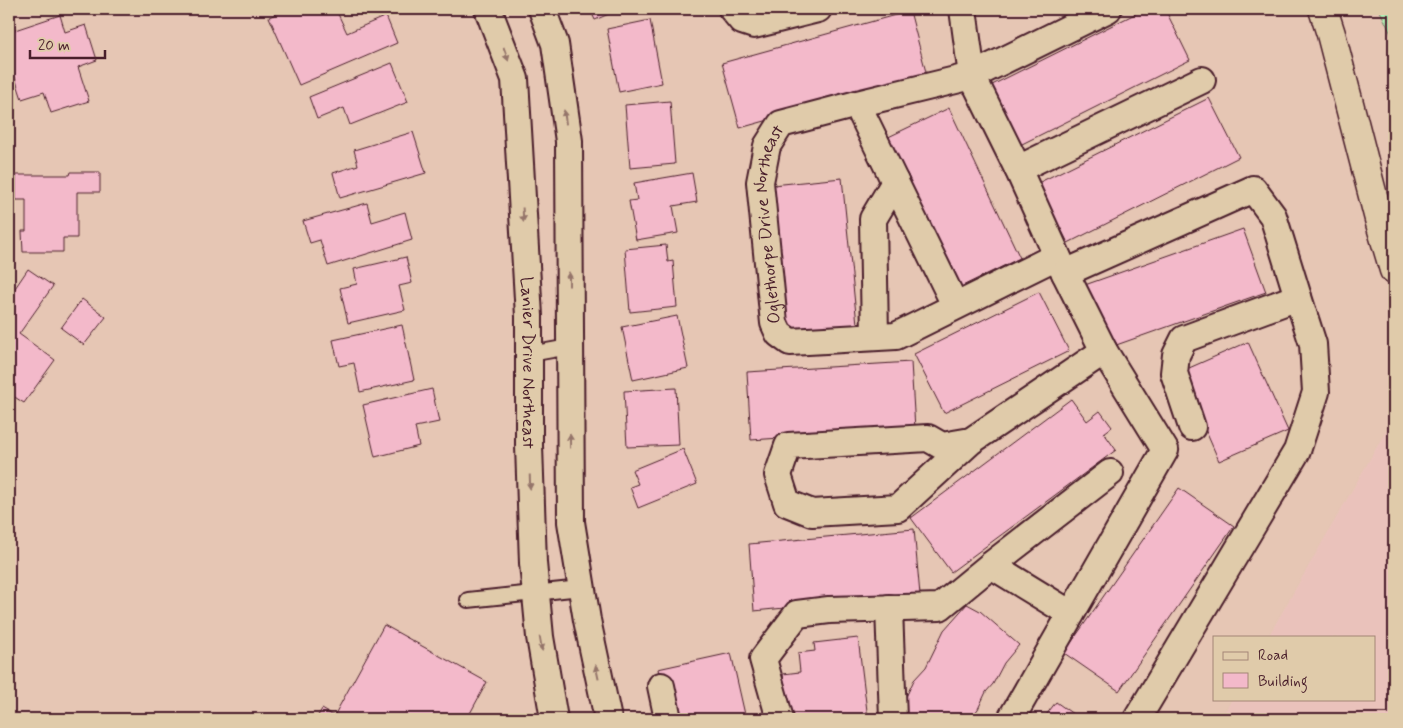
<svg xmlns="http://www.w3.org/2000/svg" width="1403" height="728" viewBox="0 0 1403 728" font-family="Mynerve,sans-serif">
	<rect width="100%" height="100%" fill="#e6c6b4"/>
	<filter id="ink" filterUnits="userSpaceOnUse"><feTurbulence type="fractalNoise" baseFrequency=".02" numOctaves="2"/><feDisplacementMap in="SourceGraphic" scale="10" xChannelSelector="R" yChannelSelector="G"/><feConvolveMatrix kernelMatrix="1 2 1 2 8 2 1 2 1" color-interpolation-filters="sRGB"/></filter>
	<g filter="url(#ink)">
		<path fill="#eac2bb" d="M 1394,417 L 1394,719 L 1221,719 L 1232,699 L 1374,699 L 1374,637 L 1268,637 Z"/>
		<path fill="#b2efb4" stroke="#7e8770" d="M 1379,9 L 1394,9 L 1394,41 L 1394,40 Z"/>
		<path fill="#f3b9ca" stroke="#4a1f2b" d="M 288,9 L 345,9 L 346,11 L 338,14 L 347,33 L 386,16 L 397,43 L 299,85 L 269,17 Z
			M 590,9 L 620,9 L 595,20 Z
			M 1145,9 L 1165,9 L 1190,60 L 1014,148 L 982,90 Z
			M 910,11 L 927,76 L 740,128 L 722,63 Z
			M 60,15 L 65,32 L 86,25 L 97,60 L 78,67 L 89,101 L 51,113 L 44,92 L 22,99 L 9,59 L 9,32 Z
			M 650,20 L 662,83 L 619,92 L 607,29 Z
			M 392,63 L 408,102 L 350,125 L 344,108 L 317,119 L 309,97 Z
			M 1209,98 L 1239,157 L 1068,243 L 1061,229 L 1050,235 L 1034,185 Z
			M 670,101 L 675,164 L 630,168 L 625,105 Z
			M 949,108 L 1020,258 L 950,292 L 878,142 Z
			M 413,132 L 426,173 L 340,198 L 333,173 L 358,165 L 354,150 Z
			M 71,172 L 100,172 L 100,192 L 77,192 L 77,238 L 63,238 L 63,252 L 23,252 L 22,231 L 26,231 L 26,200 L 16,200 L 16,175 L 70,175 Z
			M 692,173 L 697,202 L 673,206 L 678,233 L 636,240 L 629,201 L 637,200 L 634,183 Z
			M 842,178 L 857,324 L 787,332 L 763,186 Z
			M 367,203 L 372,222 L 405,212 L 412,240 L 328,266 L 320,240 L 310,243 L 303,221 Z
			M 1243,229 L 1266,292 L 1105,349 L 1082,286 Z
			M 666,245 L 668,262 L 673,261 L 677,307 L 630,312 L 625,249 Z
			M 406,257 L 412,283 L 399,286 L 405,310 L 348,323 L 340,288 L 357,284 L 354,269 Z
			M 28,269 L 53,286 L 19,334 L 55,360 L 24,403 L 13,396 L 9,402 L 9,297 Z
			M 1039,292 L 1069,351 L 944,413 L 914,354 Z
			M 82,299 L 106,317 L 84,345 L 61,328 Z
			M 677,316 L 688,368 L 633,380 L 622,327 Z
			M 402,325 L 414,380 L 360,392 L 354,363 L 339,366 L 333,340 Z
			M 1248,342 L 1288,431 L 1219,461 L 1180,372 Z
			M 911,362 L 915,429 L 751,440 L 747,372 Z
			M 676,388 L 679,445 L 627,447 L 624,391 Z
			M 432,389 L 439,422 L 415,427 L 419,446 L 375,457 L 363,405 Z
			M 1071,399 L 1087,421 L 1100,411 L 1112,427 L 1104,433 L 1116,450 L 951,572 L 911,518 Z
			M 683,449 L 697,484 L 638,508 L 630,487 L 638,484 L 632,470 Z
			M 1179,488 L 1234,526 L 1119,691 L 1064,653 Z
			M 914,529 L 920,595 L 754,611 L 749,544 Z
			M 967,604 L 980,611 L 1019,645 L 1004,663 L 993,684 L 986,692 L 978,709 L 970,719 L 900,719 L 897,716 L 914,680 L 926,667 L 944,630 Z
			M 384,625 L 487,682 L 467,719 L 316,719 L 322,709 L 334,716 Z
			M 858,638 L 868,719 L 788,719 L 783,674 L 800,672 L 798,653 L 815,651 L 814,643 Z
			M 731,653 L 746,719 L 669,719 L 658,669 Z
			M 1056,702 L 1080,719 L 1043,719 Z"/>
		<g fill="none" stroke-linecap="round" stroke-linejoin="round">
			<defs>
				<path id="lane" d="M 530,354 L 569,347
					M 468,600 L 581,588"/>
				<g id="street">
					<path id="s1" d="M 488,9 L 515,79 L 529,316 L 529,446 L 533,563 L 540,637 L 554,719"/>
					<path d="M 542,9 L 555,44 L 569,141 L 571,522 L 587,620 L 608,719"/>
					<path d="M 732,9 L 742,21 L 754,25 L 818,9"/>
					<path d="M 963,9 L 972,76 L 1018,169 L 1065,273 L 1104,351 L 1165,450 L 1011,719"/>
					<path d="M 857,104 L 955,305"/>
					<path d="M 1018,169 L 1202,80"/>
					<path id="s2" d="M 1057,256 L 896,336 L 790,342 L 779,334 L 774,323 L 760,182 L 767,146 L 781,124 L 857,104 L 972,76 L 1108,9"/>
					<path d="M 1065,273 L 1253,189 L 1273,216 L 1298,297 L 1313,344 L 1316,392 L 1297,451 L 1137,719"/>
					<path d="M 875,337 L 873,219 L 895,182"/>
					<path d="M 1192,427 L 1174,373 L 1176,355 L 1184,339 L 1298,297"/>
					<path d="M 971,441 L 898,508 L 812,513 L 787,503 L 778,475 L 788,446 L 928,438 L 942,446 L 971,441 L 1104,351"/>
					<path d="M 889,608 L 893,719"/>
					<path d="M 1071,614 L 991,565 L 1110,473"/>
					<path d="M 661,686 L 668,719"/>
					<path d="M 780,719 L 763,659 L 797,614 L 829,610 L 940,607 L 991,565"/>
				</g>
				<path id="secondary" d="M 1323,9 L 1331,34 L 1380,223 L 1394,270"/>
			</defs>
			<use href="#lane" stroke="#4a1f2b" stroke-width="18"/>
			<use href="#street" stroke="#4a1f2b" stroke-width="30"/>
			<use href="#secondary" stroke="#4a1f2b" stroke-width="31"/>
			<use href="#lane" stroke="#e0cbaa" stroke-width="14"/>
			<use href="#street" stroke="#e0cbaa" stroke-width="26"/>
			<use href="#secondary" stroke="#e0cbaa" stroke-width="28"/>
		</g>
		<defs><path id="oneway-solid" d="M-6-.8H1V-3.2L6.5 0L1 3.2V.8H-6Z" transform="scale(1.25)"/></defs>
		<g fill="#95756a">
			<use href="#oneway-solid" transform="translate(506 54) rotate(70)"/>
			<use href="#oneway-solid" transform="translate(565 117) rotate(-98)"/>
			<use href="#oneway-solid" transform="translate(523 215) rotate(87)"/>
			<use href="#oneway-solid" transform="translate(569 279) rotate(-90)"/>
			<use href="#oneway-solid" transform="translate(570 441) rotate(-91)"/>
			<use href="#oneway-solid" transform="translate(530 482) rotate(88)"/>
			<use href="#oneway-solid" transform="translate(541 644) rotate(80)"/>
			<use href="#oneway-solid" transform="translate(597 672) rotate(-102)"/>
		</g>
	</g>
	<g text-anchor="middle" stroke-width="5" stroke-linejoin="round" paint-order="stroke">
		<g font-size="18" fill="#4a1f2b" stroke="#e0cbaa">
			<text dy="6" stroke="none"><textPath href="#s2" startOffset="412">Oglethorpe Drive Northeast</textPath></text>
			<text dy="6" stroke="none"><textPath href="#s1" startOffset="359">Lanier Drive Northeast</textPath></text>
		</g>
	</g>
	<rect width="1403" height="728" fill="none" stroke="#e0cbaa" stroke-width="30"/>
	<rect x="15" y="15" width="1373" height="698" fill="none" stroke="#4a1f2b" stroke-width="2" filter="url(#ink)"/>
	<rect x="1213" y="636" width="162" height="65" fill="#e0cbaa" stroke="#a48677"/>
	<rect x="1223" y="652" width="25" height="8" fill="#e0cbaa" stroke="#a48677"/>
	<text x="1258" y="660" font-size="15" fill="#4a1f2b">Road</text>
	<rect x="1223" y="673" width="25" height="15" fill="#f3b9ca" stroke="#a48677"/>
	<text x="1258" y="686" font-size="15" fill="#4a1f2b">Building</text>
	<path d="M30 50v8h75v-8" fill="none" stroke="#4a1f2b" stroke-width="2.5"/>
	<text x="38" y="50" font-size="15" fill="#4a1f2b" stroke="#e0cbaa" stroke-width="4" paint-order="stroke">20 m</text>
</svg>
